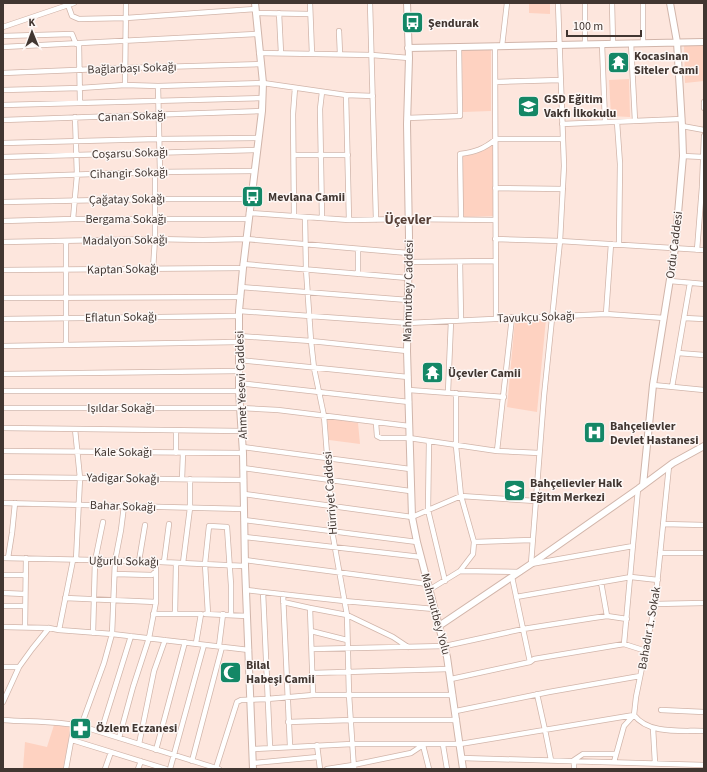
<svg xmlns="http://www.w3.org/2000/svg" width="707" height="772" viewBox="0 0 707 772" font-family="'Source Sans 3',sans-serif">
	<rect width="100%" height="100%" fill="#fde6dd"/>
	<path fill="#fed2c1" d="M 529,3 L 550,3 L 550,14 L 529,13 Z
		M 684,44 L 704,44 L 704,81 L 685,83 Z
		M 491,49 L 491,111 L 463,112 L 462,50 Z
		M 629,79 L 630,117 L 611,116 L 609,80 Z
		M 493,145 L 493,216 L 463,217 L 461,155 L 476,154 Z
		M 546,319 L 537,412 L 507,407 L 515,320 Z
		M 327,418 L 358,423 L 360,444 L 329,440 Z
		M 54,725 L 71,727 L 63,769 L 23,769 L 25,742 L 47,747 Z"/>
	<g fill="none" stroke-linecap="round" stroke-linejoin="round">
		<defs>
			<path id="street" d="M 310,3 L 312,54
				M 370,3 L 376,220
				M 558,3 L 564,166 L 560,241 L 544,396 L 531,564 L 633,546
				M 585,3 L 585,44
				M 612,3 L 613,44
				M 643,3 L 643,43
				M 68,5 L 72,16 L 79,19 L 126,18 L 255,9
				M 256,13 L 310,14
				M 279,13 L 281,53
				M 3,27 L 74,3
				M 339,31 L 340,54
				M 3,36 L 72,34 L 76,44
				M 631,43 L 635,121
				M 79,44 L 80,103
				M 602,44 L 605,122
				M 495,46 L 496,318
				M 502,46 L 507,3
				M 3,47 L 258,34
				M 259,53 L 372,55 L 409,58
				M 3,73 L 124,68 L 261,64
				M 495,82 L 560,80
				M 125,85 L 126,3
				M 158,86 L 160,172
				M 3,90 L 80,88 L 125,85 L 158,86 L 263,83 L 346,95 L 349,220
				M 322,92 L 320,109 L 322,218
				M 346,95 L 373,96
				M 704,102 L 704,108
				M 3,105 L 262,98
				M 407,118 L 460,116 L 459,47
				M 3,120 L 262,111
				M 617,122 L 620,164 L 619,244
				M 562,124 L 682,119
				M 682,126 L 704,130
				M 3,143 L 158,139 L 259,138
				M 294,155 L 348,155
				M 683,156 L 704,157
				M 3,157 L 257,150
				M 3,177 L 155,172 L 254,171
				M 495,188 L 563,189
				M 3,202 L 155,199 L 251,199
				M 249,213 L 349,220 L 408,219 L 495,220
				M 294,216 L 293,114 L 295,88
				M 305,217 L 306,269 L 311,341 L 314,368 L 324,416 L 331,505 L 332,531 L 347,615 L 349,695 L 354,769
				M 73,219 L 77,175 L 75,117
				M 461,220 L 460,154 C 475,152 484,149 496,139 L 562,139
				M 3,221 L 73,219 L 248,219
				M 495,239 L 560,241 L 704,250
				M 66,241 L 66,345
				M 3,242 L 155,239 L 203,240 L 246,239 L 408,253
				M 697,250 L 702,187 L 704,136
				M 408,262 L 495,261
				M 460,262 L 461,320
				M 243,264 L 408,278
				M 153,269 L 155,239 L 155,172
				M 3,270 L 243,268
				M 358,274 L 358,249
				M 670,281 L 704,284
				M 241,287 L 408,300
				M 3,298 L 241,297
				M 239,311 L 408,323 L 606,314 L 664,318
				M 606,314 L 611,244
				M 684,318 L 704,319
				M 3,319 L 239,316
				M 239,336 L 311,341 L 407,351
				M 3,346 L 239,342
				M 678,353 L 704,355
				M 239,360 L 408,377
				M 3,374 L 239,371
				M 239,383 L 409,402
				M 653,385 L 704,390
				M 672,387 L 690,283
				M 409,390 L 504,397
				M 3,391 L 239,391
				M 448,392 L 451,321
				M 3,408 L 240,408 L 278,410 L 409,426
				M 376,423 L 377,436 L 381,438 L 409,438 L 497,451 L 539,453
				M 3,428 L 242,431
				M 75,429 L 80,478 L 76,560
				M 176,430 L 176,453
				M 429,441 L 428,510 L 445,581
				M 243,447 L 410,469
				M 3,451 L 243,453
				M 497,451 L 512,317
				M 669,466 L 655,604 L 636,697 L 634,715 C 649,735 682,730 704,731
				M 243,468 L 410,491
				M 3,477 L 244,480
				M 182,479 L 183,453
				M 244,494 L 412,517 L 461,496 L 536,501
				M 3,503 L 244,509
				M 244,520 L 417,542
				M 663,524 L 704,525
				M 245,537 L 421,557
				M 474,542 L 532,540
				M 660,553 L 704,553
				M 3,558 L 139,561 L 245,566
				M 8,558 L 12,533 L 15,503
				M 245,560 L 428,584
				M 139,561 L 145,525
				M 164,562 L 169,524
				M 183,563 L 190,508 L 190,479
				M 460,571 L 520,572
				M 115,574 L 152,575 L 156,571 L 156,562
				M 3,575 L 25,575
				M 512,577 L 530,662
				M 601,582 L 607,616
				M 246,590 L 344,601 L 434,609
				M 429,590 L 460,571 L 473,554 L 474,542 L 461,496 L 456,446 L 456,393
				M 263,592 L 270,747
				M 3,593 L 25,594
				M 283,594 L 290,746
				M 516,597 L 631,577 L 658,580
				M 65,598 L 156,602
				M 283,602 L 310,608 L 347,615 L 393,637 L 408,647
				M 655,604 L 704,603
				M 3,606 L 25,606
				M 310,608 L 313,695
				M 153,614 L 201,614 L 196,643
				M 175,614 L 176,563
				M 205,614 L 247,616
				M 208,614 L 205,564 L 209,526 L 227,527 L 231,585 L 231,615
				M 3,627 L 49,628 L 59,630 L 112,634 L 249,650
				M 25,627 L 26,558
				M 59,630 L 73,560
				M 311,631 L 347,640
				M 93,633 L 95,561 L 103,522
				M 624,644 L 638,489
				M 219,646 L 223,614
				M 312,649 L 445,646 L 523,629 L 593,618 L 607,616 L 627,619
				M 3,667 L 19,667
				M 312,673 L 449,669
				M 451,679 L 530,662 L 534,659 L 624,644 L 646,651
				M 537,694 L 545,730 L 551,760
				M 3,702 L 19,667 L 32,649 L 49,628
				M 661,710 L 704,712
				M 456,711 L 549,692 L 640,676
				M 3,720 C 29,722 55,721 81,726 L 219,769
				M 288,722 L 351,720 L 457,720
				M 81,726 L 104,663 L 112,634 L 115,561 L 121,530 L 124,506
				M 653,728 L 655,763
				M 101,732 L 131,636
				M 119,738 L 133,687 L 149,638 L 156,602 L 156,571
				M 72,740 L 166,769
				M 139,744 L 154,671 L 165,640
				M 317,745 L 320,769
				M 423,745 L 429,769
				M 443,745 L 447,769
				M 252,749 L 352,744 L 460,744 L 634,715
				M 156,750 L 185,642
				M 462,758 L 704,765
				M 192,761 L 222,647
				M 614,762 L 624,726 L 634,715
				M 253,763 L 318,757
				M 216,768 L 237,702 L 241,700 L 267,699 L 313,695 L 453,695
				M 66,769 L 74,725
				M 105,769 L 111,752
				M 138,769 L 141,761
				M 170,769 L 204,645
				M 327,769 L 353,765 L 411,753 L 423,745
				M 574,769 L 574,760 L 583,754 L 616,754"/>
			<path id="secondary" d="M 407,3 L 409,58 L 407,124 L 409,237 L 407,351 L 412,517 L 417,542 L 447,657 L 463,769
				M 408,48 L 704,42
				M 643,485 L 653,385 L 675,248 L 683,156 L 682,126 L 677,42 L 670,3
				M 439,626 L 531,564 L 638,489 L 673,463 L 704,446
				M 253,769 L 245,566 L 243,453 L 239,391 L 239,311 L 243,268 L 262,111 L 263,83 L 255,3"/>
		</defs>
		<use href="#street" stroke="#d1b5aa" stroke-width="6"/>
		<use href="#secondary" stroke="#d1b5aa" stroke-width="8"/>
		<use href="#street" stroke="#fff" stroke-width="4.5"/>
		<use href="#secondary" stroke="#fff" stroke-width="6"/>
	</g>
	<defs>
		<symbol id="bus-square" viewBox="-11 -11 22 22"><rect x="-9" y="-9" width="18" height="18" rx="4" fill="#148766" stroke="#fdf7f5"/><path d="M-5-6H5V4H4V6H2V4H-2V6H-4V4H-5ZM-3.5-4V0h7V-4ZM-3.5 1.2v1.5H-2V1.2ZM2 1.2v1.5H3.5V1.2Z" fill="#fff"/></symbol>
		<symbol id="temple-square" viewBox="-11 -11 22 22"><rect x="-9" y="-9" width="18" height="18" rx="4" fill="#148766" stroke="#fdf7f5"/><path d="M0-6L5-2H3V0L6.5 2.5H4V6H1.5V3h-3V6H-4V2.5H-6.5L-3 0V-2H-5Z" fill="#fff"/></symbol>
		<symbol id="school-square" viewBox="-11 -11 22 22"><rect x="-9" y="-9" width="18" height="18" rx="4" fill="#148766" stroke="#fdf7f5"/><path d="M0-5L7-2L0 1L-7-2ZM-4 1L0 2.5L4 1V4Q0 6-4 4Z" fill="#fff"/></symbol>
		<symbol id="hospital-square" viewBox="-11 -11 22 22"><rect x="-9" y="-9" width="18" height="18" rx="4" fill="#148766" stroke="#fdf7f5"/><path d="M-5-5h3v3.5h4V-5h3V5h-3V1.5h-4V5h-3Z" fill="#fff"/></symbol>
		<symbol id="mosque-square" viewBox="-11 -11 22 22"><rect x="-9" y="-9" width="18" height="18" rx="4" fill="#148766" stroke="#fdf7f5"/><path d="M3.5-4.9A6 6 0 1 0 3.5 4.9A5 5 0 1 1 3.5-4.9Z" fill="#fff"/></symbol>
		<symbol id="pharmacy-square" viewBox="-11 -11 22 22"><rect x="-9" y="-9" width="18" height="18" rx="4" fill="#148766" stroke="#fdf7f5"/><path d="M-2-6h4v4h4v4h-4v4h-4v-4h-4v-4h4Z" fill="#fff"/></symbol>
	</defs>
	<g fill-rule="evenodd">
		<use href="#bus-square" x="400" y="10" width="25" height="25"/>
		<use href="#temple-square" x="606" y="50" width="25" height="25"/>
		<use href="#school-square" x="516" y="94" width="25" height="25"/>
		<use href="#bus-square" x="240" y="184" width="25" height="25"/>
		<use href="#temple-square" x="420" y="360" width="25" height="25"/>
		<use href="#hospital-square" x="582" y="420" width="25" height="25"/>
		<use href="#school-square" x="502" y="478" width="25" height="25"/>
		<use href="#mosque-square" x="218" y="660" width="25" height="25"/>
		<use href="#pharmacy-square" x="68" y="716" width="25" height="25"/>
	</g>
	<g text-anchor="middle" stroke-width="3" stroke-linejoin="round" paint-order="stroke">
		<g font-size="12" font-weight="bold" fill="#413631" stroke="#fdf7f5" text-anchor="start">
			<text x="428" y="27">Şendurak</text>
			<text x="634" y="60">Kocasinan<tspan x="634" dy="14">Siteler Cami</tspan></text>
			<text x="544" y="103">GSD Eğitim<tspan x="544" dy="14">Vakfı İlkokulu</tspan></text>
			<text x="268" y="201">Mevlana Camii</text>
			<text x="448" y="377">Üçevler Camii</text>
			<text x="610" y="430">Bahçelievler<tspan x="610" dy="14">Devlet Hastanesi</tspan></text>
			<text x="530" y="487">Bahçelievler Halk<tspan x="530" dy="14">Eğitm Merkezi</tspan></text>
			<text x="246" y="669">Bilal<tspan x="246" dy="14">Habeşi Camii</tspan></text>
			<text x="96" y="732">Özlem Eczanesi</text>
		</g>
		<g font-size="12" fill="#413631" stroke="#fdf7f5">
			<text transform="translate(132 68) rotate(-2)" y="4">Bağlarbaşı Sokağı</text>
			<text transform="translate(132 116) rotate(-2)" y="4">Canan Sokağı</text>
			<text transform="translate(130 153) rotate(-2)" y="4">Coşarsu Sokağı</text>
			<text transform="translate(129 173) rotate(-2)" y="4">Cihangir Sokağı</text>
			<text transform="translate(127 199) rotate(-1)" y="4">Çağatay Sokağı</text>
			<text x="126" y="223">Bergama Sokağı</text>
			<text transform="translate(125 240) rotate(-1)" y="4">Madalyon Sokağı</text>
			<text transform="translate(674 245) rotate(-83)" y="4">Ordu Caddesi</text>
			<text transform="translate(123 269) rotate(-1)" y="4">Kaptan Sokağı</text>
			<text transform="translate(408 291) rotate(-89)" y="4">Mahmutbey Caddesi</text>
			<text transform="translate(121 317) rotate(-1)" y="4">Eflatun Sokağı</text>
			<text transform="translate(536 317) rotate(-2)" y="4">Tavukçu Sokağı</text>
			<text transform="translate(241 385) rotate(-92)" y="4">Ahmet Yesevi Caddesi</text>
			<text x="121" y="412">Işıldar Sokağı</text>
			<text x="123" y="456">Kale Sokağı</text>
			<text transform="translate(123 478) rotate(1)" y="4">Yadigar Sokağı</text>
			<text transform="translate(330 493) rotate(-94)" y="4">Hürriyet Caddesi</text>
			<text transform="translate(123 506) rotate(2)" y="4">Bahar Sokağı</text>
			<text transform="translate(124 561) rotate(1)" y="4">Uğurlu Sokağı</text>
			<text transform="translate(436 614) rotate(75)" y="4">Mahmutbey Yolu</text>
			<text transform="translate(649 628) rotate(-80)" y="4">Bahadır 1. Sokak</text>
		</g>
		<g font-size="14" font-weight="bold" fill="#584138" stroke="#fdf7f5">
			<text x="408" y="224">Üçevler</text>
		</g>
	</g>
	<rect width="707" height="772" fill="none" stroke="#413631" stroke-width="8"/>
	<g transform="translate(32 32) rotate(359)" stroke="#fdf7f5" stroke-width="3" paint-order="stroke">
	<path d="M0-3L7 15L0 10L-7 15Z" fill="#413631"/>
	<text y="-6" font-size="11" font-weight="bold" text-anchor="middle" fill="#413631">K</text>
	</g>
	<path d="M567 30v6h74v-6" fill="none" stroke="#413631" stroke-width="2"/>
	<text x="573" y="30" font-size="12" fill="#413631" stroke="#fdf7f5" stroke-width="3" paint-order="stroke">100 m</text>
</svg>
